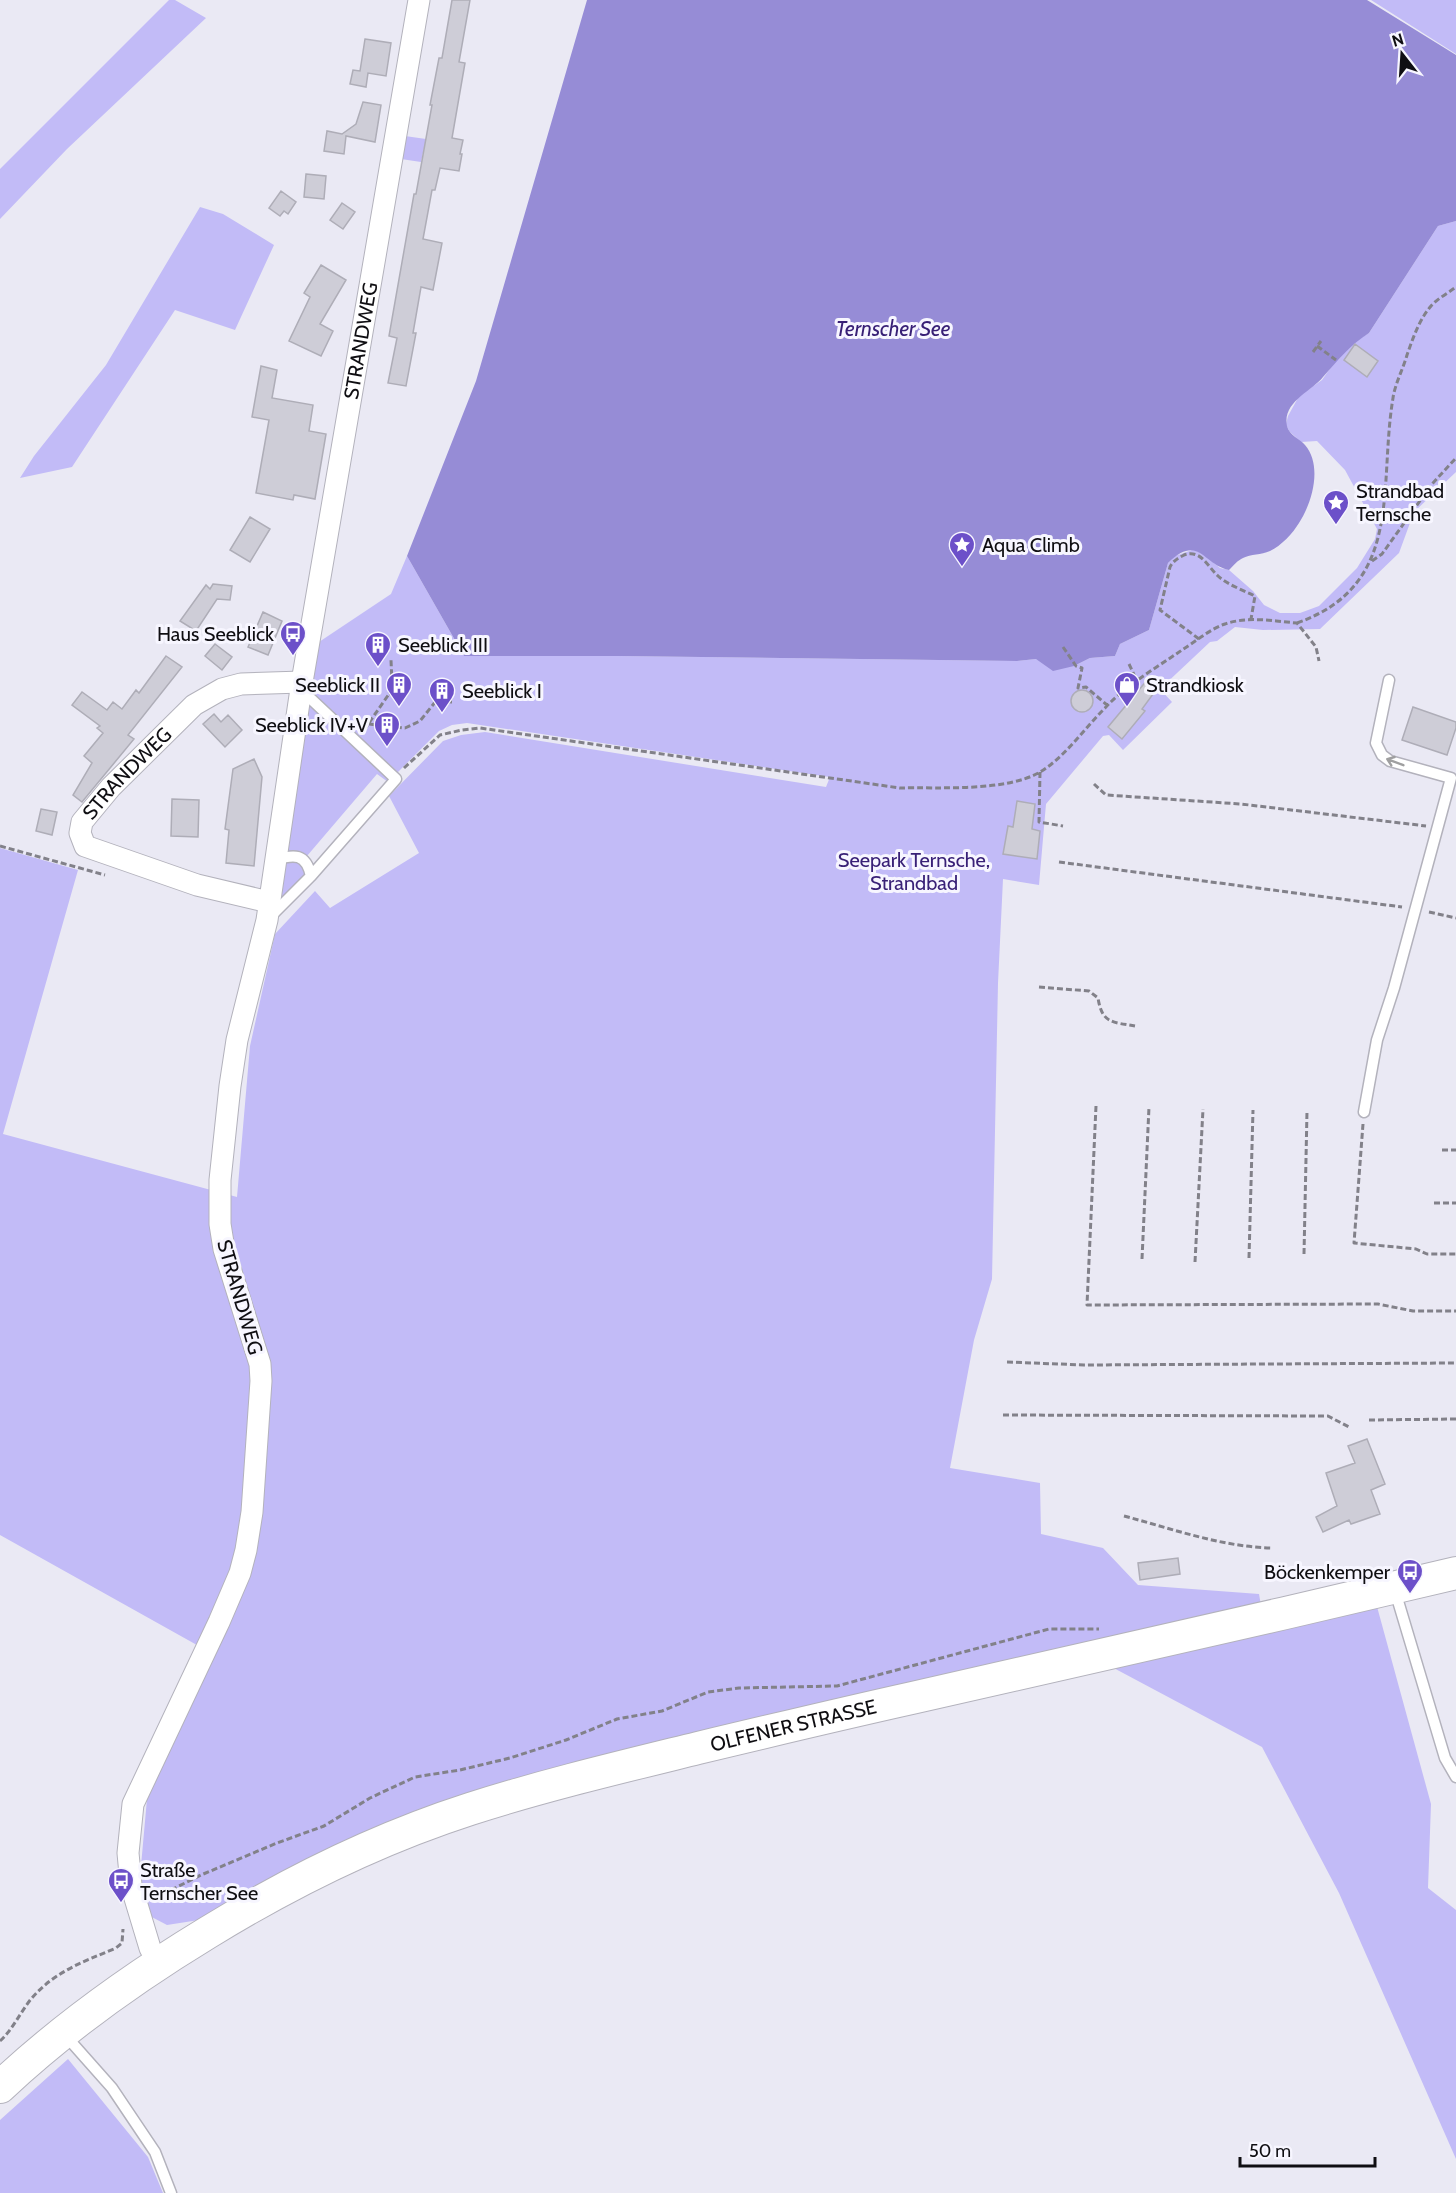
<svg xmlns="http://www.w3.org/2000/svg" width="1456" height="2193" viewBox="0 0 1456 2193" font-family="Cabin,sans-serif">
	<rect width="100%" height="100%" fill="#eae9f4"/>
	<path fill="#c2bbf7" d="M 169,0 L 175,0 L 206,18 L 67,149 L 0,219 L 0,169 Z
		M 1371,0 L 1456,0 L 1456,54 Z
		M 405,136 L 426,139 L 421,162 L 401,159 Z
		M 200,207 L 223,214 L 274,245 L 235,330 L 175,310 L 72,467 L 20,478 L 34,456 L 106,365 Z
		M 1456,221 L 1456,472 L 1414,512 L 1399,553 L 1320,629 L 1263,630 L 1235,627 L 1217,641 L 1210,642 L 1160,689 L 1172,702 L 1123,750 L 1109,735 L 1103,736 L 1046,804 L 1039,885 L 1003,879 L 998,983 L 992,1279 L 974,1340 L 950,1468 L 1040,1483 L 1041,1534 L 1103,1548 L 1138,1585 L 1259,1594 L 1262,1611 L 843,1697 L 585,1765 L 199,1920 L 167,1925 L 146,1914 L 139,1888 L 147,1799 L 213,1654 L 0,1535 L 0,848 L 78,870 L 3,1134 L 237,1197 L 250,1046 L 275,934 L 315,891 L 330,908 L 419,853 L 389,796 L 443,741 L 461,735 L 485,732 L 826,787 L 830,777 L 467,723 L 452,725 L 439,731 L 388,782 L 377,774 L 301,863 L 308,873 L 281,901 L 277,901 L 316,644 L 391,594 L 407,556 L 464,656 L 618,656 L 1017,661 L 1036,659 L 1074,666 L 1090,658 L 1115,656 L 1120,644 L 1149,630 L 1168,563 L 1175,556 L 1192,550 L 1201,552 L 1220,568 L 1229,570 L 1253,591 L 1264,605 L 1280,613 L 1300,613 L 1319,606 L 1357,568 L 1375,539 L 1377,529 L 1345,470 L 1317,441 L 1301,442 L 1289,431 L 1286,424 L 1288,416 L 1299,396 L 1322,380 L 1336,360 L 1356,341 L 1369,333 L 1438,226 Z
		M 1373,1592 L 1431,1804 L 1428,1888 L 1456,1910 L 1456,2159 L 1339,1893 L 1262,1747 L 1093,1657 Z
		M 68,2059 L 148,2157 L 163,2193 L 0,2193 L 0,2120 Z"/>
	<path fill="#968cd6" d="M 587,0 L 1367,0 L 1456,55 L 1456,221 L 1438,226 L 1369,333 C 1350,345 1338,360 1323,377 C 1312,391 1282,402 1287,426 C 1289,435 1300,439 1305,445 C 1323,466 1312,503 1299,523 C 1293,533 1281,546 1270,551 C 1261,555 1251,554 1243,558 C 1238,560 1233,566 1229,570 C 1203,565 1199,533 1168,563 L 1149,630 L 1120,644 L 1115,656 L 1090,658 L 1074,666 L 1053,671 L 1036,659 L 1017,661 L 618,656 L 464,656 L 407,556 L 476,381 Z"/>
	<path fill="#cecdd7" stroke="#aeadb7" stroke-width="1.5" d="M 452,0 L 470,0 L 459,62 L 465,63 L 452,138 L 463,140 L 460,154 L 462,154 L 459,171 L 440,168 L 435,190 L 432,190 L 423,239 L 442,243 L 433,290 L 421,287 L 413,333 L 416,333 L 406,386 L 388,383 L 397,338 L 389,336 L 414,194 L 416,194 L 432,105 L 430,105 L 439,58 L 442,58 Z
		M 365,39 L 391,43 L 386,76 L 368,73 L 366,87 L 350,84 L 353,70 L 360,71 Z
		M 363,102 L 381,105 L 375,142 L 346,136 L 344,154 L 324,151 L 327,131 L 342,134 L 356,124 Z
		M 306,174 L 326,176 L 324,199 L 304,197 Z
		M 281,191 L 296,202 L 288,214 L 284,211 L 280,216 L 269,208 Z
		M 342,203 L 355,212 L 343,229 L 330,220 Z
		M 321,265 L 346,280 L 320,324 L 333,331 L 321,356 L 289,341 L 310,297 L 304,293 Z
		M 1355,344 L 1378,361 L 1367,377 L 1344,360 Z
		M 261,366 L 277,370 L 272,398 L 313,405 L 309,431 L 326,434 L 315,499 L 294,495 L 293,500 L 256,493 L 269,420 L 252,417 Z
		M 250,517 L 270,529 L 250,562 L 230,550 Z
		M 213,584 L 232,586 L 230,600 L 217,599 L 196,631 L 180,621 L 206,585 L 210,589 Z
		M 263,612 L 282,621 L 268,655 L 248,647 Z
		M 215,644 L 232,657 L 222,670 L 205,656 Z
		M 166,656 L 182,667 L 128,735 L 134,739 L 82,802 L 73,795 L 92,763 L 84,756 L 103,733 L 97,728 L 100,726 L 72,705 L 82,692 L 107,710 L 113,702 L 122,709 L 136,690 L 139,693 Z
		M 1148,679 L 1156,690 L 1142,709 L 1145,711 L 1122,739 L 1108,727 Z
		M1071 701a11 11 0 1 1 22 0a11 11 0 1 1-22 0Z
		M 1413,707 L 1456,722 L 1456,728 L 1447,755 L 1402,740 Z
		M 214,714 L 221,722 L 228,715 L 242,730 L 225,747 L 203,724 Z
		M 254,759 L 262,777 L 254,866 L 226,863 L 229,830 L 225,829 L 233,769 Z
		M 172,799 L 199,800 L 198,837 L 171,836 Z
		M 1017,801 L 1035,804 L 1032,829 L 1040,831 L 1037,859 L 1003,854 L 1008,826 L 1013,827 Z
		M 41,809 L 57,812 L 52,835 L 36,831 Z
		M 1367,1439 L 1385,1484 L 1371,1490 L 1380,1514 L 1351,1524 L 1349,1520 L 1323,1532 L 1316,1517 L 1337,1506 L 1326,1473 L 1355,1463 L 1348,1446 Z
		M 1178,1558 L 1180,1574 L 1140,1580 L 1138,1563 Z"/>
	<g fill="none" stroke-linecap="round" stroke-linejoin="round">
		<defs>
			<path id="lane" d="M 275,860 C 294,854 306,853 311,876
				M 270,917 L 311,876 L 396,779 L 311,699 L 300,696
				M 1364,1112 L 1377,1040 L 1394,988 L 1451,778 L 1390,761 L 1382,755 L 1376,743 L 1389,680
				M 1395,1591 L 1445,1758 L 1456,1777
				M 65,2035 L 112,2088 L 155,2152 L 171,2193"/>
			<g id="street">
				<path id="s1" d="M 269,902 L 197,885 L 85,846 L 80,833 L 82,822 L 111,787 L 194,705 L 222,689 L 241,684 L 302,682"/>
				<path id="s2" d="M 158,1962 L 150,1948 L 131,1885 L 128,1853 L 133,1804 L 219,1622 L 240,1573 L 246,1550 L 252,1512 L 261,1381 L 260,1364 L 224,1249 L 220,1224 L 220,1180 L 230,1086 L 237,1040 L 267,920 L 302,682 L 419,0"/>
			</g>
			<g id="primary">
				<path id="s3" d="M 0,2087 C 64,2027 133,1978 207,1933 C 290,1882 377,1839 470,1809 C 545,1785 621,1767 698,1748 C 769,1731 840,1714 912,1698 C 1094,1657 1275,1616 1456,1573"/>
			</g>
		</defs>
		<use href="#lane" stroke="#b3b2bc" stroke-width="13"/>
		<use href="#street" stroke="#b3b2bc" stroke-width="23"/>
		<use href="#primary" stroke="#b3b2bc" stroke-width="34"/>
		<path stroke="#828189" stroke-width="3" stroke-dasharray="6 3" stroke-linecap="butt" d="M 1317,346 L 1336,360
			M 1313,352 L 1321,341
			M 1372,561 L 1382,554 L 1432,484 L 1456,458
			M 1297,623 C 1405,585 1378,487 1393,398 C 1395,384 1403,369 1407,355 C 1413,338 1419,320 1431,306 C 1437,299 1448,293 1456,287
			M 1199,639 L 1160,610 L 1170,567 C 1173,561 1178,558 1184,555 C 1201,549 1207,566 1218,576 C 1228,585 1243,590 1255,596 L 1251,619
			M 1063,647 L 1076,666 L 1082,668 L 1078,688 L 1086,687 L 1107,705
			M 1129,664 L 1137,681
			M 389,694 L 407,688
			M 369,724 L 405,728 L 420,721 L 436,701 L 452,702
			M 364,730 L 389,694 L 392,683 L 391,660
			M 404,768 L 440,735 L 462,730 L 480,728 L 900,788 C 939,787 1006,792 1040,772 C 1065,757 1084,729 1105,708 C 1126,685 1156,668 1182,650 C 1195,642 1210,629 1225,624 C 1248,616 1273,621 1297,623 L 1316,647 L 1319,661
			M 1040,772 L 1039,822 L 1063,826
			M 1094,784 L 1106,795 L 1241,804 L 1426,826
			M 0,846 L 105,875
			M 1059,862 L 1402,907
			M 1429,912 L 1456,918
			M 1039,987 L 1089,991 L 1098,998 C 1102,1024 1113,1022 1135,1026
			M 1096,1106 L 1087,1305 L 1378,1304 L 1413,1311 L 1456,1311
			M 1363,1124 L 1354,1243 L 1416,1249 L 1427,1254 L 1456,1254
			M 1442,1150 L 1456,1150
			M 1434,1203 L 1456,1203
			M 1304,1254 L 1307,1111
			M 1249,1258 L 1253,1110
			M 1142,1259 L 1149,1107
			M 1195,1262 L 1203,1109
			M 1007,1362 L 1084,1365 L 1456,1363
			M 1003,1415 L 1328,1416 L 1349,1427
			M 1369,1420 L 1456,1419
			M 1124,1516 C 1173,1529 1222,1547 1272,1548
			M 155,1898 L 201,1875 L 277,1843 L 324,1826 L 370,1798 L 415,1777 L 460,1770 L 510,1758 L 566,1740 L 617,1719 L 662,1711 L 708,1692 L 739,1688 L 837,1686 L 1049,1629 L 1099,1629
			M 0,2041 C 13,2029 20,2013 31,1999 C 55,1971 83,1962 116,1948 L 122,1943 L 123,1929"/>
		<use href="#lane" stroke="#fff" stroke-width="10"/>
		<use href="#street" stroke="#fff" stroke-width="21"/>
		<use href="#primary" stroke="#fff" stroke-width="32"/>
	</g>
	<defs><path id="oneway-shaft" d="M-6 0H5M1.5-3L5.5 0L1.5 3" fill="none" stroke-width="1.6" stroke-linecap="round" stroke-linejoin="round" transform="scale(1.5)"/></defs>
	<use stroke="#9f9fa0" href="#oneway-shaft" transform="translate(1395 762) rotate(-159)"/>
	<defs>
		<symbol id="sight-pin" viewBox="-11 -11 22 30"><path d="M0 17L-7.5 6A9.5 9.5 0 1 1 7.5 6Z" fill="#6c50c9" stroke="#f7f6ff"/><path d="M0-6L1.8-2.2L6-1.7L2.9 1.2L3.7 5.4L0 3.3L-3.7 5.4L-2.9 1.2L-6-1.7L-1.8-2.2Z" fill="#fff"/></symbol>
		<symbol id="bus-pin" viewBox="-11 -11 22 30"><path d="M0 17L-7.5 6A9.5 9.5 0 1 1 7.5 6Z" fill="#6c50c9" stroke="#f7f6ff"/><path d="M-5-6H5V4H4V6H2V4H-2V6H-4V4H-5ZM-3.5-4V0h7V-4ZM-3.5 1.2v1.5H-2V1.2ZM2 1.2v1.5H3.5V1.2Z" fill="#fff"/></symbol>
		<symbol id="building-pin" viewBox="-11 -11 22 30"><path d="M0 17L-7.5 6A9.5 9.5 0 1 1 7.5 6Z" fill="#6c50c9" stroke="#f7f6ff"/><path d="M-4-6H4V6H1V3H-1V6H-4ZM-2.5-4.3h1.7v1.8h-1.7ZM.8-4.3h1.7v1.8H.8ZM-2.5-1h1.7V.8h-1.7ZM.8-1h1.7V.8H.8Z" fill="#fff"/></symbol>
		<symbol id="shop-pin" viewBox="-11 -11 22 30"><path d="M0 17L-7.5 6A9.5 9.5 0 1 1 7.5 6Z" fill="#6c50c9" stroke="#f7f6ff"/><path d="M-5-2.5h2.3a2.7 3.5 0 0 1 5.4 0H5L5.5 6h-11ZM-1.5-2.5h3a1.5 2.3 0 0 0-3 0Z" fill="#fff"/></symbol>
	</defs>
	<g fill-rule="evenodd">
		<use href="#sight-pin" x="1321" y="488" width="30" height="40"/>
		<use href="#sight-pin" x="947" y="530" width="30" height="40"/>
		<use href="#bus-pin" x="278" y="619" width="30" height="40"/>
		<use href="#building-pin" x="363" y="630" width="30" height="40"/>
		<use href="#building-pin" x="384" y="670" width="30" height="40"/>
		<use href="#shop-pin" x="1112" y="670" width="30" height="40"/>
		<use href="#building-pin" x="427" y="676" width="30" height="40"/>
		<use href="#building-pin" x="372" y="710" width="30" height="40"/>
		<use href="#bus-pin" x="1395" y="1557" width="30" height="40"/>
		<use href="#bus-pin" x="106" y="1866" width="30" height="40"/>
	</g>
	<g text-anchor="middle" stroke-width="6" stroke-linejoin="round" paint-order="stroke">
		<g font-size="20" fill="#0f0e12" stroke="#f7f6ff">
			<text dy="7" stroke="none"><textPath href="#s2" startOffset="1670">STRANDWEG</textPath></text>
			<text dy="7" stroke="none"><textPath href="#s1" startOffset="284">STRANDWEG</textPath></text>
			<text transform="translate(240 1297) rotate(74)" y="7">STRANDWEG</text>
			<text dy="7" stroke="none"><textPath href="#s3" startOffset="884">OLFENER STRASSE</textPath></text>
		</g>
		<g font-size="20" fill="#0f0e12" stroke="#f7f6ff" text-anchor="start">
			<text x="1356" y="498">Strandbad<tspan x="1356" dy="23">Ternsche</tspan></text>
			<text x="982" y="552">Aqua Climb</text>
			<text x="274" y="641" text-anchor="end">Haus Seeblick</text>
			<text x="398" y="652">Seeblick III</text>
			<text x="380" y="692" text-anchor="end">Seeblick II</text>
			<text x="1146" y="692">Strandkiosk</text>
			<text x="462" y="698">Seeblick I</text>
			<text x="368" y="732" text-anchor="end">Seeblick IV+V</text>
			<text x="1390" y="1579" text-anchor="end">Böckenkemper</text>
			<text x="140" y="1877">Straße<tspan x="140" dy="23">Ternscher See</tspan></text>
		</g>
		<g font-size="20" fill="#392177" stroke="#f7f6ff">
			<text x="914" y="867">Seepark Ternsche,<tspan x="914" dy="23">Strandbad</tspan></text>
		</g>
		<g font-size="21" font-style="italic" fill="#382076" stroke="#f7f6ff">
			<text x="893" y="336">Ternscher See</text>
		</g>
	</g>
	<g transform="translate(1402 54) rotate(343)" stroke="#f7f6ff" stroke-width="4.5" paint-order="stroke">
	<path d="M0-4.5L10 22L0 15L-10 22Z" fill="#0f0e12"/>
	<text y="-9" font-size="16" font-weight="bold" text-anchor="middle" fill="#0f0e12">N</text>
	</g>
	<path d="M1240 2157v9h135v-9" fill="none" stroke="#0f0e12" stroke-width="3"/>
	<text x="1249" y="2157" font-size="18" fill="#0f0e12" stroke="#f7f6ff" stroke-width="4.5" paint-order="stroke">50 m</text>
</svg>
